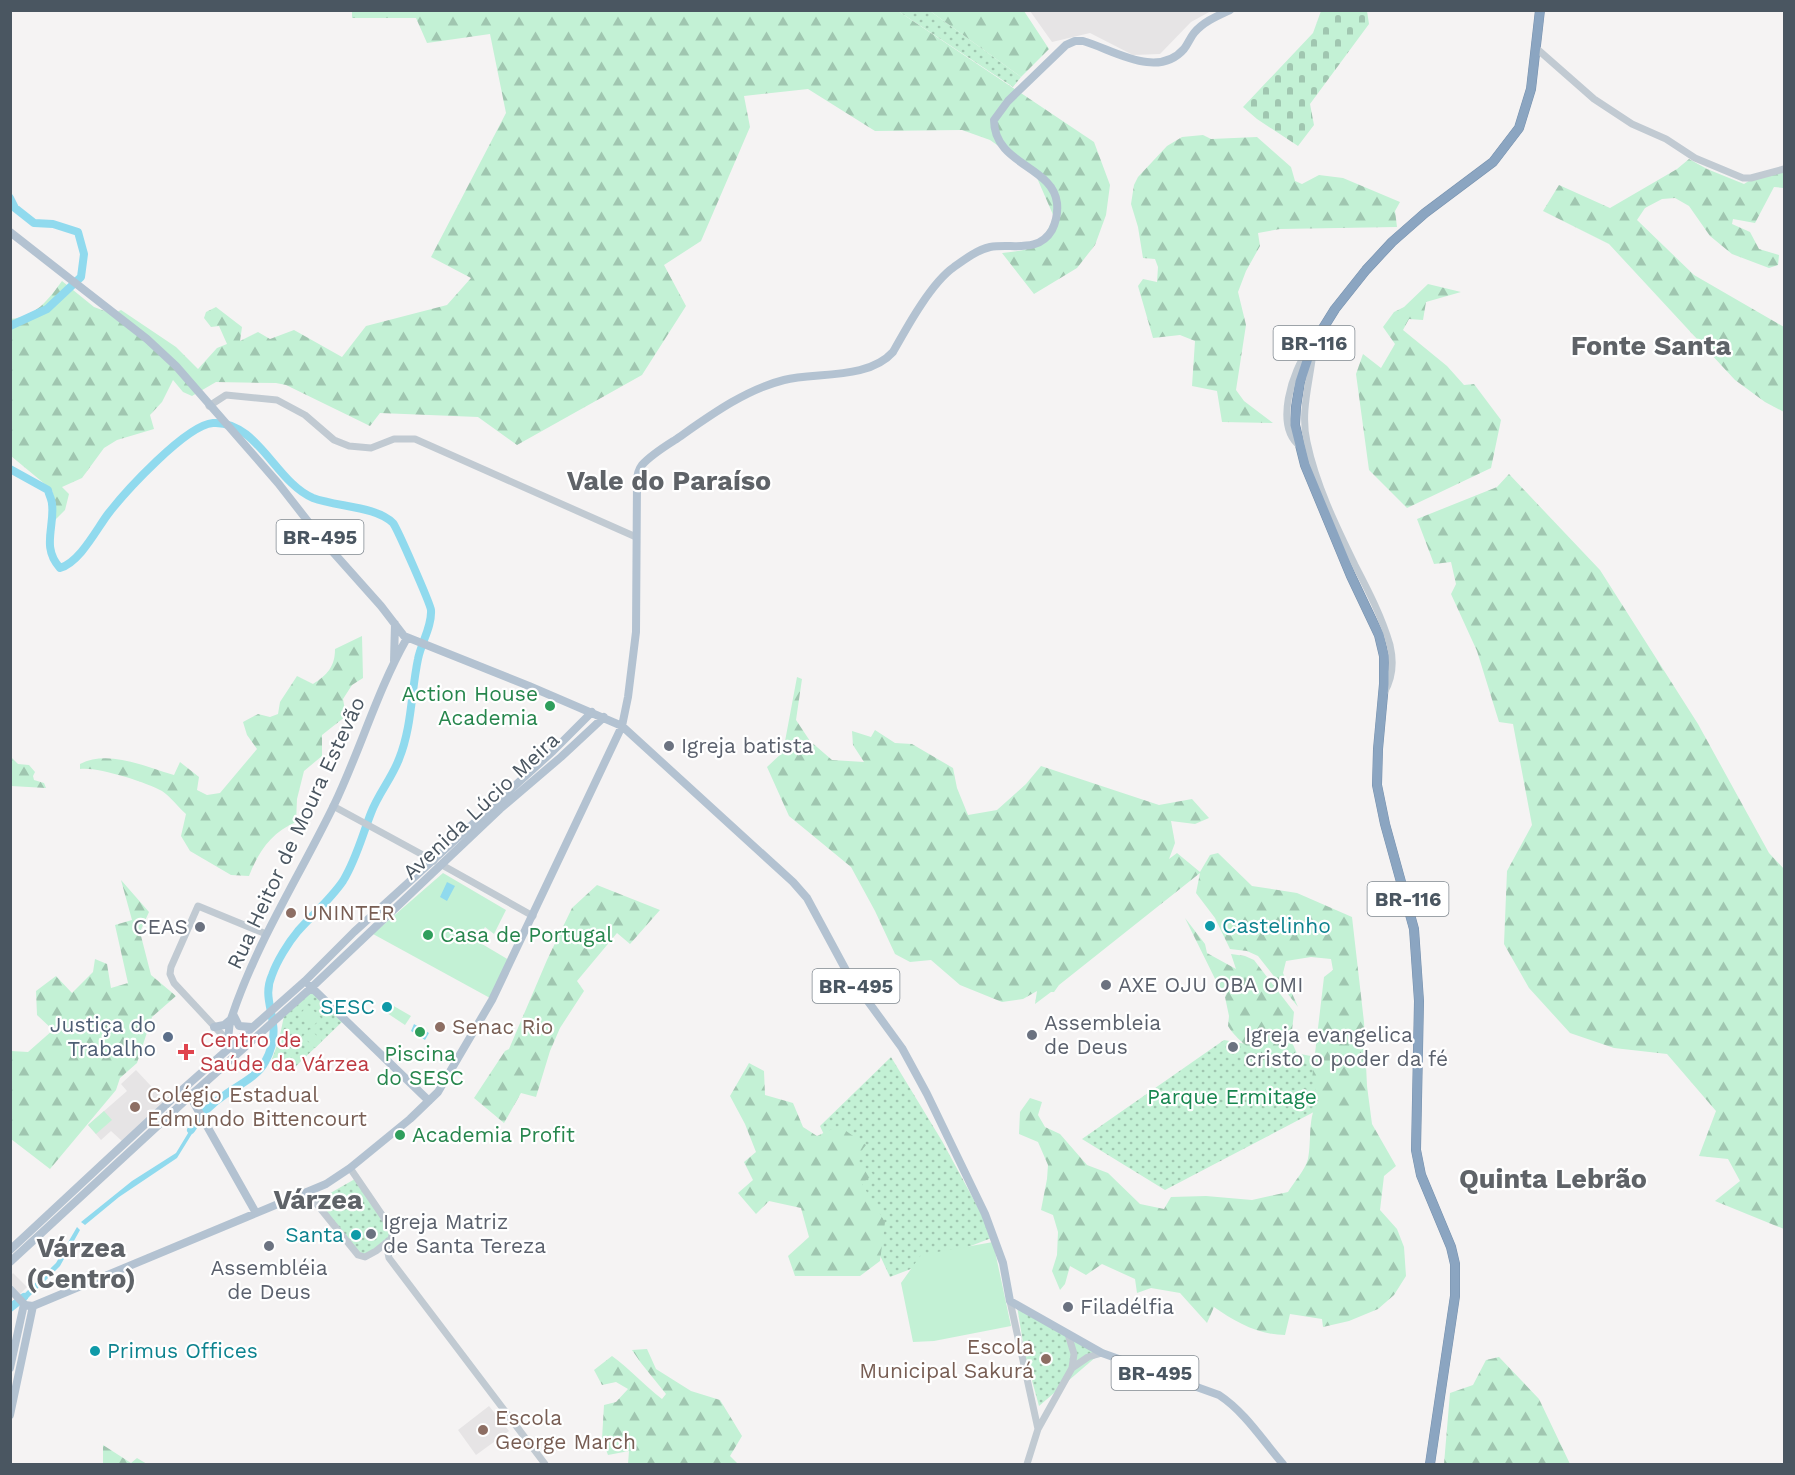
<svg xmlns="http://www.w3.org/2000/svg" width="1795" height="1475" viewBox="0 0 1795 1475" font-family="'Work Sans',sans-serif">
	<defs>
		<pattern id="grass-dots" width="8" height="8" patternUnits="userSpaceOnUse" patternTransform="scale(1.5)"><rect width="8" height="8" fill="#c3f1d5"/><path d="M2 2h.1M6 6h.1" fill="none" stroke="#a0c6b0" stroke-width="1.8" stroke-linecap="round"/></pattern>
		<pattern id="forest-firs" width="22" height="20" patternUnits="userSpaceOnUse" patternTransform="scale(1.5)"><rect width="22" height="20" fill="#c3f1d5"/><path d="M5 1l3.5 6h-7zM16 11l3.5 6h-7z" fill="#a0c6b0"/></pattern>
		<pattern id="cemetery-stones" width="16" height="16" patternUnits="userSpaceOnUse" patternTransform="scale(1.5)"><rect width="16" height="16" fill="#c3f1d5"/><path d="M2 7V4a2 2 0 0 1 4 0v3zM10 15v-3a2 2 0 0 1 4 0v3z" fill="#a0c6b0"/></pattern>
	</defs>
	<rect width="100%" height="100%" fill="#f5f3f3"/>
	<path fill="#e6e4e5" d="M 1030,11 L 1211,11 L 1191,22 L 1160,54 L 1133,55 L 1090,33 L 1052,42 Z
		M 136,1070 L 166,1102 L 123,1142 L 111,1131 L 101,1140 L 88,1125 L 127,1091 L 121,1084 Z
		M 13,1273 L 27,1287 L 20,1294 L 11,1284 L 11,1276 Z
		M 489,1406 L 509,1431 L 476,1455 L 458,1430 Z"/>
	<path fill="url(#grass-dots)" d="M 898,11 L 930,11 L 1021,77 L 1013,87 Z
		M 311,989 L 343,1021 L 295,1067 L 284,1070 L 274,1065 L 272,1059 L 279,1040 L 284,1016 Z
		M 1224,1040 L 1311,1056 L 1350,1093 L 1165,1190 L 1082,1139 Z
		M 891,1057 L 942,1141 L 994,1237 L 890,1277 L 820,1126 Z
		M 355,1179 L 392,1235 L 367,1255 L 354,1250 L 318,1200 Z
		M 1017,1306 L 1104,1350 L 1039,1406 L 1025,1355 Z"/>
	<path fill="url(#forest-firs)" d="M 352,11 L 898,11 L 1094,142 L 1110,185 L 1106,215 L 1095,245 L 1077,268 L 1034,294 L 1002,253 C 1037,249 1039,249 1054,217 L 1034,171 L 990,140 L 962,130 L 875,131 L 808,89 L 744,96 L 750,127 L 701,241 L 664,265 L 686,306 L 642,375 L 517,445 L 478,417 L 380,413 L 370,426 L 286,385 L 276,383 L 216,382 L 192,396 L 183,392 L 173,380 L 162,402 L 150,415 L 154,429 L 117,440 L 104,448 L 82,478 L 62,487 L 69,494 L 65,510 L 54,521 L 56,505 L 52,490 L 11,456 L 10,319 C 36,317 48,300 62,281 L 94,307 L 113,314 L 121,310 L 176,347 L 198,369 L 217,348 L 227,344 L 219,326 L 211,327 L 204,318 L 206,312 L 216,307 L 242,327 L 240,341 L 258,332 L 270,339 L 294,330 L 342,357 L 366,326 L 447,305 L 471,278 L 431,257 L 506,113 L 490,34 L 427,43 L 416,18 L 352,18 Z
		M 930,11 L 1024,11 L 1049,49 L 1021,77 Z
		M 1203,135 L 1211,139 L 1257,137 L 1291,167 L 1295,181 L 1302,184 L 1319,175 L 1343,178 L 1400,202 L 1395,211 L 1397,227 L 1280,229 L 1258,233 L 1260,246 L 1246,271 L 1238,292 L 1246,325 L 1236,390 L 1244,401 L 1273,423 L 1222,422 L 1217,391 L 1192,386 L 1195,341 L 1180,335 L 1153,338 L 1138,286 L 1143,279 L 1157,282 L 1158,267 L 1155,259 L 1143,258 L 1138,227 L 1131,204 L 1134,185 L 1138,177 L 1167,146 L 1182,137 Z
		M 1689,159 L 1707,169 L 1744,184 L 1755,177 L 1784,170 L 1784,188 L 1774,187 L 1755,223 L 1733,219 L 1732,224 L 1750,232 L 1759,249 L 1779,255 L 1778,265 L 1769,268 L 1732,254 L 1710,236 L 1689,206 L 1675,198 L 1662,199 L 1645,208 L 1637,220 L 1694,275 L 1784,327 L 1784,412 L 1765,402 L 1735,380 L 1609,244 L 1543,211 L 1559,185 L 1610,208 L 1677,169 Z
		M 1428,284 L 1461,292 L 1426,302 L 1423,320 L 1409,319 L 1403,330 L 1447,366 L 1464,385 L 1474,384 L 1501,420 L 1491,468 L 1407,508 L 1369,470 L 1356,374 L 1363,354 L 1381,368 L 1395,344 L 1383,327 L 1394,312 L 1404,307 Z
		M 1509,474 L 1600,570 L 1698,724 L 1769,853 L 1784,869 L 1784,1229 L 1715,1201 L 1740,1181 L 1728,1159 L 1699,1156 L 1716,1111 L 1667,1054 L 1614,1048 L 1570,1033 L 1529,988 L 1504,944 L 1507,871 L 1532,825 L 1513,724 L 1499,722 L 1477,651 L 1451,594 L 1456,584 L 1451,562 L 1434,564 L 1417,519 L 1497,487 Z
		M 362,636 L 363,678 L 352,685 L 343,699 L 346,716 L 322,735 L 322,756 L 304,771 L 297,799 L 296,822 C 272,832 258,852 249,876 L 231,875 L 190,851 L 181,836 L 186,814 C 178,807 170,796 162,791 C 147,782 95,766 80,769 L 80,764 C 109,749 145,767 174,775 L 180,762 L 199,777 L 197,790 L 207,795 L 220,793 L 257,749 L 247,735 L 243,722 L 258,714 L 270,717 L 278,714 L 280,702 L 297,676 L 313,684 C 327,675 335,667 335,649 Z
		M 797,677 L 802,679 L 796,720 L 810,741 L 832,760 L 864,762 L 853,745 L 852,731 L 871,737 L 875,730 L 895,743 L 912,744 L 953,768 L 957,788 L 968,815 L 997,810 L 1026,784 L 1041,766 L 1159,805 L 1192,799 L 1209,818 L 1195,824 L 1171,821 L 1175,843 L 1169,859 L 1177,853 L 1200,872 L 1210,855 L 1218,853 L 1252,886 L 1297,893 L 1352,917 L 1364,1022 L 1367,1086 L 1372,1124 L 1396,1166 L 1384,1176 L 1380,1210 L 1397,1229 L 1404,1247 L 1406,1276 L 1394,1295 L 1378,1309 L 1349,1321 L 1323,1327 L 1322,1319 L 1290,1314 L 1285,1335 C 1259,1335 1235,1322 1214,1307 L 1207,1323 L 1180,1293 L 1151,1288 L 1137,1293 L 1135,1279 L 1102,1264 L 1086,1275 L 1070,1266 L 1065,1284 L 1060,1290 L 1052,1271 L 1057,1255 L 1058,1232 L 1053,1215 L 1041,1210 L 1047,1179 L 1048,1165 L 1038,1142 L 1019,1134 L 1020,1112 L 1030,1098 L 1042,1102 L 1038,1115 L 1045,1127 L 1060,1134 L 1087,1165 L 1108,1173 L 1140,1204 L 1164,1209 L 1171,1197 L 1206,1196 L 1252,1200 L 1288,1192 C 1294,1182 1305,1170 1308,1159 C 1312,1139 1307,1116 1319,1100 L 1312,1079 L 1324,977 L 1333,970 L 1331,959 L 1311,957 L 1286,961 L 1283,973 L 1298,1007 L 1258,956 L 1247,951 L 1230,949 L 1215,918 L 1196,893 L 1200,873 L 1059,985 L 1054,992 L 1051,992 L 1035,1004 L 1037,991 L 1023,999 L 1002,1002 L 960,985 L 931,960 L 910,962 L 895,954 L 875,911 L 851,867 L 789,816 L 767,767 L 783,752 Z
		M 11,757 L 18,764 L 29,765 L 35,772 L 33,776 L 34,780 L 44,783 L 46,788 L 11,786 Z
		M 121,880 L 149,912 L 140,932 L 151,975 L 176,996 L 152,1017 L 137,1063 L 120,1078 L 116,1090 L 50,1169 L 11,1139 L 11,1051 L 28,1052 L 53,1030 L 37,1015 L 36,991 L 56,976 L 72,993 L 93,972 L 95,959 L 107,964 L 111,988 L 128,983 L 115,925 L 132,920 Z
		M 597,885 L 660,910 L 630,944 L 617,933 L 577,981 L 584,991 L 560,1028 L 550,1051 L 536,1097 L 521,1093 L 504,1123 L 474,1098 L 505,1051 L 509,1049 L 547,960 L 572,908 Z
		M 1185,918 L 1205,944 L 1207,953 L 1236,969 L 1231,954 L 1245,956 L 1254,960 L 1294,1012 L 1291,1040 L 1298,1056 C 1291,1058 1281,1061 1274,1061 C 1259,1059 1235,1038 1228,1026 L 1229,1016 L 1225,997 L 1234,977 L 1223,995 Z
		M 749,1063 L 764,1071 L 765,1095 L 793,1103 L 803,1127 L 817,1136 L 839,1126 L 866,1145 L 855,1159 L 873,1174 L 862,1184 L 885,1222 L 880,1261 L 860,1276 L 795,1276 L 788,1256 L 809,1237 L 801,1208 L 769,1201 L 756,1214 L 738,1193 L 753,1180 L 744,1162 L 756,1152 L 745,1124 L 730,1096 Z
		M 647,1349 L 656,1369 L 691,1391 L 720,1400 L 742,1436 L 730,1456 L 738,1464 L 628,1464 L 629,1451 L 608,1455 L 602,1439 L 604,1405 L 616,1402 L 628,1389 L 616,1382 L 602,1385 L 594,1370 L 612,1356 C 630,1369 644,1385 662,1399 L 666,1394 L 641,1363 L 632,1350 Z
		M 1499,1357 L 1539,1399 L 1570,1464 L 1444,1464 L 1450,1393 L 1473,1385 L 1486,1360 Z
		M 103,1445 L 131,1463 L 137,1458 L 147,1464 L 103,1464 Z"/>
	<path fill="url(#cemetery-stones)" d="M 1321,11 L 1367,11 L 1369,24 L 1310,104 L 1314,125 L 1298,146 L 1257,119 L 1243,107 L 1313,33 Z"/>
	<path fill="#c3f1d5" d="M 443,873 L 506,910 L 494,934 L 485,927 L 477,941 L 509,960 L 490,998 L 373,934 Z
		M 308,1005 L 321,1018 L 313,1026 L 301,1013 Z
		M 392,1005 L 411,1016 L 405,1025 L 387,1013 Z
		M 310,1029 L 322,1041 L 315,1048 L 303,1036 Z
		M 104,1111 L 112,1120 L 96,1134 L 88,1125 Z
		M 993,1242 L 1011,1326 L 934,1341 L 913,1342 L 901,1283 L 921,1255 Z"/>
	<path fill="#90daee" d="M 447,882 L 455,886 L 447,901 L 440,897 Z
		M 414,1024 L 429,1033 L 425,1040 L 411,1031 Z
		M 196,1120 L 198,1124 L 177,1158 L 119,1197 L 85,1225 L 81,1222 L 132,1181 L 176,1153 Z
		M 77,1227 L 80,1230 L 60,1266 L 27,1299 L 22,1296 L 56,1263 Z"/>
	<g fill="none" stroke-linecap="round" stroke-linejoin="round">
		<path stroke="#90daee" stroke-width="8" d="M 10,198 L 15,208 L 34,223 L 53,224 L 78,232 L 84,254 L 81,277 L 47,309 L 10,326
			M 10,469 L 48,490 C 49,495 52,500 52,504 C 55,527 41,547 60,568 C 80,562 96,530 108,514 C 125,492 186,425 213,423 C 257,420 276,483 313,498 C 337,507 376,506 393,523 C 397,528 430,603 431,610 C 432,627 421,643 418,659 C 411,692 412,727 399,759 C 392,778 378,794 371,813 C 362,836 356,860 343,881 C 330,900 313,914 298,931 C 288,943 277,961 272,975 C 264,993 271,1006 273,1024 C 275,1037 271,1051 265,1062 C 258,1076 239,1085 226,1094 C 212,1103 200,1115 191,1130
			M 10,1308 L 24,1297"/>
		<defs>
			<path id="highway" d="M 1430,1464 L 1455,1296 L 1455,1264 L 1451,1247 L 1421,1175 L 1416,1150 L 1419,1001 L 1414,929 L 1385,824 L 1377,785 L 1378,749 L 1384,684 L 1384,656 L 1379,635 L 1351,576 L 1305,465 L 1295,425 L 1296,407 L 1300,382 L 1312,346 L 1335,309 L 1366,270 L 1392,242 L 1425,213 L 1493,162 L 1519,128 L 1531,89 L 1540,10"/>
		</defs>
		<use href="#highway" stroke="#7690ad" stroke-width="10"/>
		<path stroke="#c1cad2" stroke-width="7" d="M 1536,48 L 1594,99 L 1632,124 L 1666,139 L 1695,158 L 1743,178 L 1751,178 L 1784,169
			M 1313,352 C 1310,382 1300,412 1307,442 C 1316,485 1336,526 1355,565 C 1368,590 1382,617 1390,645 C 1394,662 1393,678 1384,693
			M 209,406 L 226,395 L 277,400 L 305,415 L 334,440 L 349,446 L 371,448 L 394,439 L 415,439 L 636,537
			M 1300,446 C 1274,426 1292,371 1309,349
			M 333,806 L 434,861
			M 442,865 L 533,916
			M 229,1042 L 174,983 L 170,974 L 171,967 L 198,906 L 266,934
			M 307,1192 L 358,1255 L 365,1257 L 376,1251 L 391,1239 L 393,1231 L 350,1168
			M 386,1243 L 389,1258 L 545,1464
			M 1010,1301 L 1038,1429 L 1027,1464
			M 1068,1334 L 1074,1354 L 1072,1368
			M 1038,1429 L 1072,1368 L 1088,1357 L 1102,1353"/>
		<path stroke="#b3c2d1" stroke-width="8" d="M 10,232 L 147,339 L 176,366 L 278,483 L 324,542 L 381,606 L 404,636 L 529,686 L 622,726 L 793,882 L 807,898 L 848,974 L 902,1048 L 927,1094 L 985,1214 L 1003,1263 L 1010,1301 L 1102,1353 L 1219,1395 C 1245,1412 1263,1441 1283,1464
			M 394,661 L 395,624
			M 309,985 L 429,1101
			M 233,1014 L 239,1026 L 252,1027
			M 214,1027 L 224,1025 L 230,1020
			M 234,1049 C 227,1040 228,1030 231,1019 C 256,943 299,877 334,805 C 360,751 377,691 407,638
			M 190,1096 L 256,1213
			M 10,1250 L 183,1089 L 305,981 L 354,932 L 553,751 L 592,712
			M 10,1262 L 190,1096 L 311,988 L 500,809 L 561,757 L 604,717
			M 10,1289 L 25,1305 L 33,1306 L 326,1184 L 350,1168 L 410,1119 L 438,1092 L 492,1000 L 622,726 L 628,697 L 636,632 L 637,482 C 637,476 638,470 642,465 C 651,455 664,447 675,440 C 708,417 744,390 784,380 C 816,372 868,380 893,352 C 907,327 931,283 954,267 C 965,259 977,250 990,247 C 1012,243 1038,254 1052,230 C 1056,222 1058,213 1057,203 C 1053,166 994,165 994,120 L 1008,101 L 1066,45 L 1075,41 L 1083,41 C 1112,49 1157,80 1184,49 C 1188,44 1190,38 1194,33 C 1203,22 1217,16 1230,10
			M 10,1368 L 24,1304
			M 10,1415 L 33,1306"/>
		<use href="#highway" stroke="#8ba5c1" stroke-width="9"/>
	</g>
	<g fill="#2e9e5b" stroke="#fff" stroke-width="2">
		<circle cx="550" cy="706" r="6"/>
		<circle cx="428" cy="935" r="6"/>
		<circle cx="420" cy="1032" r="6"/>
		<circle cx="400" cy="1135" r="6"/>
	</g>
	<g fill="#6b7280" stroke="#fff" stroke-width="2">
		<circle cx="669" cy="746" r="6"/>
		<circle cx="200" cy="927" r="6"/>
		<circle cx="1106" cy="985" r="6"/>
		<circle cx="1032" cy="1035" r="6"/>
		<circle cx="1233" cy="1047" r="6"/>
		<circle cx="371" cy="1234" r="6"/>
		<circle cx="269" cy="1246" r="6"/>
		<circle cx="1068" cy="1307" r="6"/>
	</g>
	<g fill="#8d6e63" stroke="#fff" stroke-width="2">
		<circle cx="291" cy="913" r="6"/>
		<circle cx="440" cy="1027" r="6"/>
		<circle cx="135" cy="1107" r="6"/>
		<circle cx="1046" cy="1359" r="6"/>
		<circle cx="483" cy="1430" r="6"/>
	</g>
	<g fill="#0f9aa8" stroke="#fff" stroke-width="2">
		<circle cx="1210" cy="926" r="6"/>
		<circle cx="387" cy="1007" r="6"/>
		<circle cx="356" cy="1235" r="6"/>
		<circle cx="95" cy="1351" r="6"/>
	</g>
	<circle fill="#5c6f8a" stroke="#fff" stroke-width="2" cx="168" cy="1037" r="6"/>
	<path fill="#e0444e" stroke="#fff" stroke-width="2" d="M183 1043h6v6h6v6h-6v6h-6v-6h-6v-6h6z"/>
	<g text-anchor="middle" stroke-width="4.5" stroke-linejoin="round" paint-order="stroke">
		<g fill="#fff" stroke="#808990" stroke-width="1.5">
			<rect x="1273.5" y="326" width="81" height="34" rx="4.5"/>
			<rect x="276.5" y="520" width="87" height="34" rx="4.5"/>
			<rect x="1367.5" y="882" width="81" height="34" rx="4.5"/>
			<rect x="812.5" y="969" width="87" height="34" rx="4.5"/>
			<rect x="1111.5" y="1356" width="87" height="34" rx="4.5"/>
		</g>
		<g font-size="20" font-weight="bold" fill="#4a5661">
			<text x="1314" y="350">BR-116</text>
			<text x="320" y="544">BR-495</text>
			<text x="1408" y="906">BR-116</text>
			<text x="856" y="993">BR-495</text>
			<text x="1155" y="1380">BR-495</text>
		</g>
		<g font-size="21" fill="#27864d" stroke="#fff" text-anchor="start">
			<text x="538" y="701" text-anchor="end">Action House<tspan x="538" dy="24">Academia</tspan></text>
			<text x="440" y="942">Casa de Portugal</text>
			<text x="420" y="1061" text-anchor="middle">Piscina<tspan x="420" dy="24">do SESC</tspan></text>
			<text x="412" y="1142">Academia Profit</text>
		</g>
		<g font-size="21" fill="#5b616d" stroke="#fff" text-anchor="start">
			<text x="681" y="753">Igreja batista</text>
			<text x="188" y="934" text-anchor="end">CEAS</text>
			<text x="1118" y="992">AXE OJU OBA OMI</text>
			<text x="1044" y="1030">Assembleia<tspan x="1044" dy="24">de Deus</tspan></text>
			<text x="1245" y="1042">Igreja evangelica<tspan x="1245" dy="24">cristo o poder da fé</tspan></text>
			<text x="383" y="1229">Igreja Matriz<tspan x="383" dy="24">de Santa Tereza</tspan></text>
			<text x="269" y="1275" text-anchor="middle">Assembléia<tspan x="269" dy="24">de Deus</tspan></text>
			<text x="1080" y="1314">Filadélfia</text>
		</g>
		<g font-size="21" fill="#4a5661" stroke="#fff">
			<text transform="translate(481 806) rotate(-43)" y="7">Avenida Lúcio Meira</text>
			<text transform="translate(296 833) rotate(-65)" y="7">Rua Heitor de Moura Estevão</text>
		</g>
		<g font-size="21" fill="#785e54" stroke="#fff" text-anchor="start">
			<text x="303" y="920">UNINTER</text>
			<text x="452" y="1034">Senac Rio</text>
			<text x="147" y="1102">Colégio Estadual<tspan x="147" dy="24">Edmundo Bittencourt</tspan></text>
			<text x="1034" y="1354" text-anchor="end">Escola<tspan x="1034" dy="24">Municipal Sakurá</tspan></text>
			<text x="495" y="1425">Escola<tspan x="495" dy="24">George March</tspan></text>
		</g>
		<g font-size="21" fill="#0d838f" stroke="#fff" text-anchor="start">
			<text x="1222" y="933">Castelinho</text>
			<text x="375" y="1014" text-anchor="end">SESC</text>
			<text x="344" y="1242" text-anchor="end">Santa</text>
			<text x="107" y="1358">Primus Offices</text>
		</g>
		<g font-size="21" fill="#4e5e75" stroke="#fff" text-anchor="end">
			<text x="156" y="1032">Justiça do<tspan x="156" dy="24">Trabalho</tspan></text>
		</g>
		<g font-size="21" fill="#be3a42" stroke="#fff" text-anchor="start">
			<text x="200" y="1047">Centro de<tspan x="200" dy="24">Saúde da Várzea</tspan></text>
		</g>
		<g font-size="21" fill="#17864f" stroke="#fff">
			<text x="1232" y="1104">Parque Ermitage</text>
		</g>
		<g font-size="27" font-weight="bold" fill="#5f6368" stroke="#fff">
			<text x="1651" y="355">Fonte Santa</text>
			<text x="669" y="490">Vale do Paraíso</text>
			<text x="1553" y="1188">Quinta Lebrão</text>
			<text x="318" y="1209">Várzea</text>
			<text x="81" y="1257">Várzea<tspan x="81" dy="31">(Centro)</tspan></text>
		</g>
	</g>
	<rect width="1795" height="1475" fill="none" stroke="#4a5661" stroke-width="24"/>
</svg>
